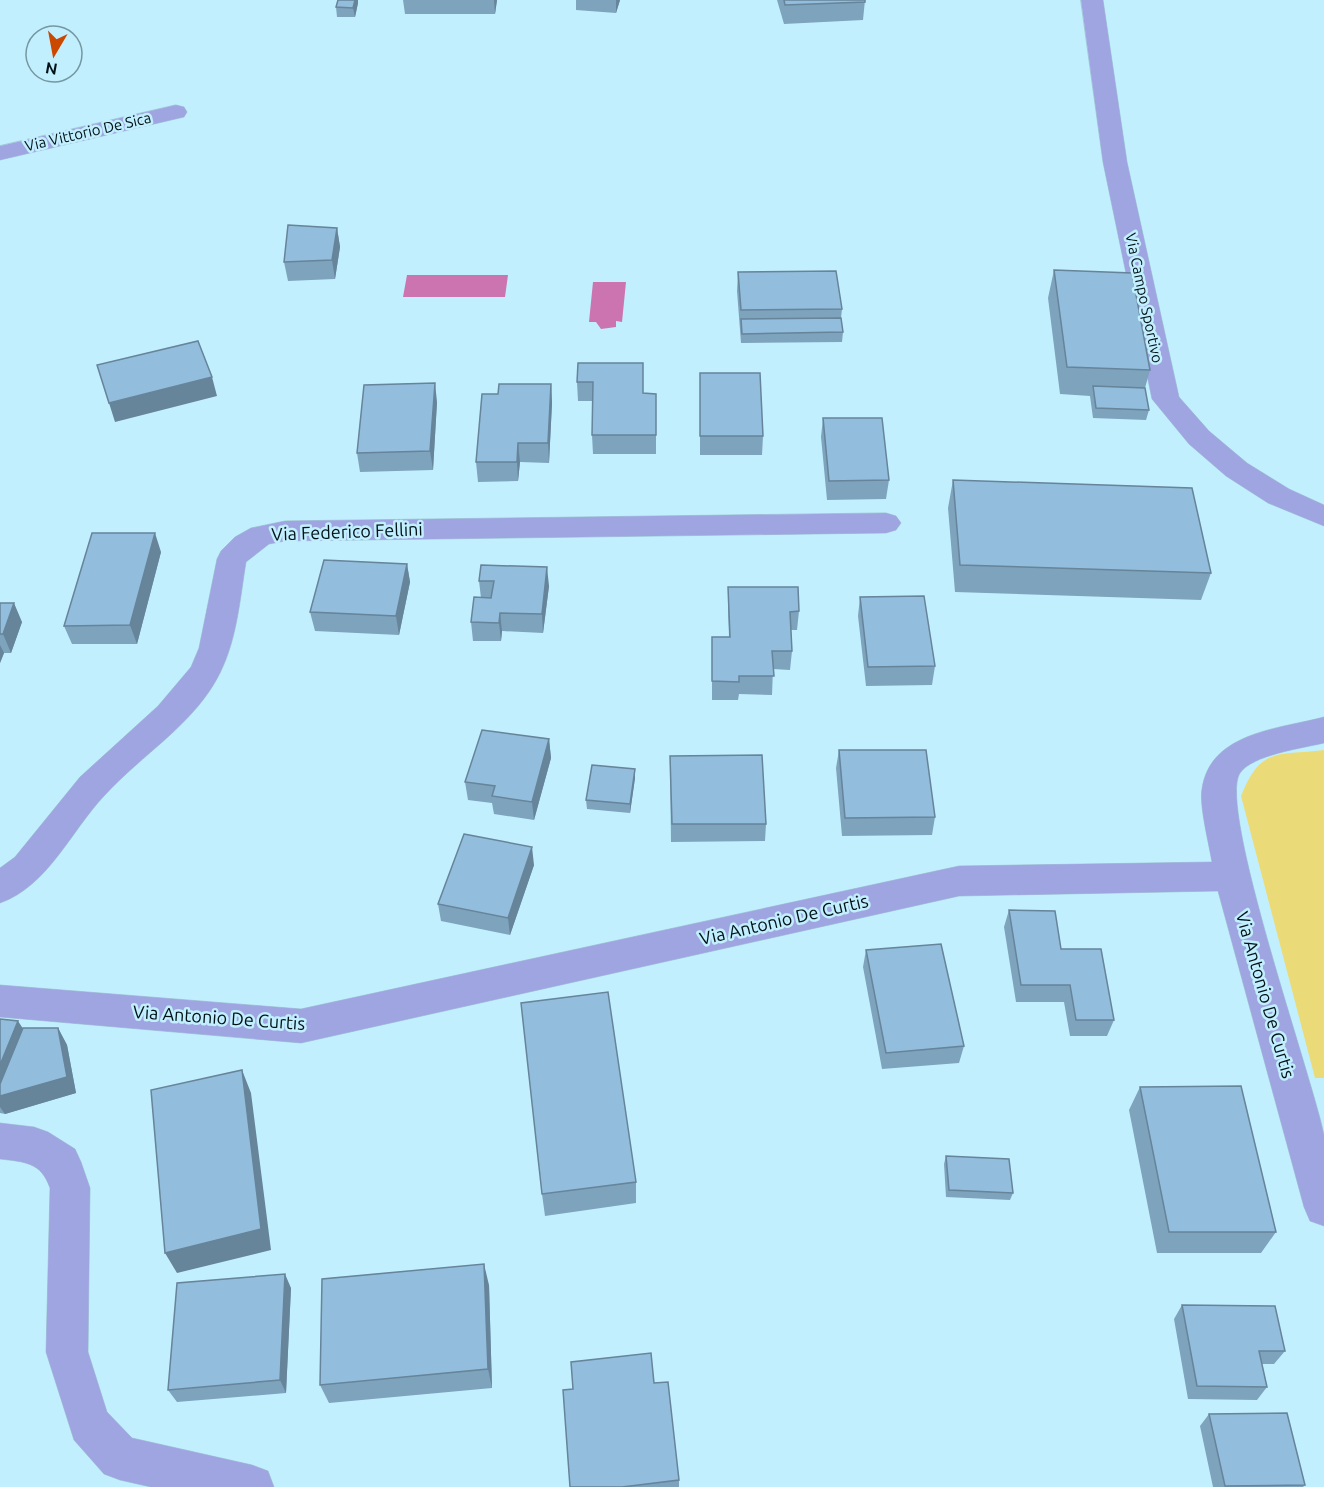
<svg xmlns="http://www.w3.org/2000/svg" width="1324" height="1487" viewBox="0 0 1324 1487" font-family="Ubuntu,sans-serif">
	<rect width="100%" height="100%" fill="#c2effe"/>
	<path fill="#ebdb78" d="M 1324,750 L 1324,1078 L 1315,1078 L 1241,796 C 1261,746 1277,756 1324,750 Z"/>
	<path fill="#cb74af" d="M 407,275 L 508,275 L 505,297 L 403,297 Z
		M 593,282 L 626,282 L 622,322 L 616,321 L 616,327 L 601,329 L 596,322 L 589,322 Z"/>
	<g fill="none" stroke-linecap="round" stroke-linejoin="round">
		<defs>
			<path id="minor" d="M 176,105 L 184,107 L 187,112 L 184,117 L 0,160 L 0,146 Z
				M 886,513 L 896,516 L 901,523 L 896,530 L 886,533 L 285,541 L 269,544 L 246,562 C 240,599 237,639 220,673 C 195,724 141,755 104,796 C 71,831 48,886 0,903 L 0,868 L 15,857 L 80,777 L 158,706 L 191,667 L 199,648 L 217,559 L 221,551 L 235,537 L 251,528 L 285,521 Z
				M 1324,717 L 1324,743 C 1303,748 1252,755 1240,773 C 1217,807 1313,1079 1324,1135 C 1324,1162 1324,1198 1324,1226 L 1310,1221 L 1304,1207 L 1218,891 L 959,896 L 301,1043 L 0,1017 L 0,985 L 301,1009 L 959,866 L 1212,862 C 1209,844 1199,805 1202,789 C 1210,732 1279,729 1324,717 Z
				M 0,1123 L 34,1127 L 48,1132 L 75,1149 L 81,1162 L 90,1188 L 88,1352 L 107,1412 L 132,1438 L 252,1465 L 268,1471 L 274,1487 L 151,1487 L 120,1480 L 104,1474 L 74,1440 L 46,1352 L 50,1188 C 41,1162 25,1162 0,1159 Z"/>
			<path id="tertiary" d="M 1081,0 L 1103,0 L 1127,162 L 1179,397 L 1209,431 L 1247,463 L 1289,489 L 1324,505 L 1324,526 L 1268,503 L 1226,476 L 1189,444 L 1152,399 L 1103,162 Z"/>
		</defs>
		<use href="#minor" stroke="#a3ccd9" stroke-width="1"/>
		<use href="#tertiary" stroke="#a3ccd9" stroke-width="1"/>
		<use href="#minor" fill="#9fa5e0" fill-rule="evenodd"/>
		<use href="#tertiary" fill="#9fa5e0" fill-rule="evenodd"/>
	</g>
	<path fill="#7ea3bd" d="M 338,0 L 358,0 L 358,3 L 355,17 L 337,17 L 336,7 Z
		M 403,0 L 497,0 L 495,14 L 405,14 Z
		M 576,0 L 620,0 L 616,13 L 576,10 Z
		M 777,0 L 865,0 L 863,20 L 784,24 Z
		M 337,228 L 340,247 L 335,279 L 288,281 L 284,262 Z
		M 1054,270 L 1150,370 L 1145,388 L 1149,410 L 1146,420 L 1093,418 L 1090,396 L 1060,394 L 1048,298 Z
		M 738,272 L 842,309 L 841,318 L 843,332 L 842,342 L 741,343 L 737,291 Z
		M 578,363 L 643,393 L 656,394 L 656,454 L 593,454 L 592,435 L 593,401 L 578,401 L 577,382 Z
		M 700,373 L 763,436 L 762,455 L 700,455 Z
		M 551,384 L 552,403 L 549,463 L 520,462 L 518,481 L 478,482 L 476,462 L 498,394 Z
		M 437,402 L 433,470 L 360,472 L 357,453 Z
		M 823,418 L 889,480 L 886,499 L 827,500 L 821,437 Z
		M 953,480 L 1211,573 L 1201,600 L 955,592 L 948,508 Z
		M 161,552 L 137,644 L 72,644 L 64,626 Z
		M 407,564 L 410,582 L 399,635 L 315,631 L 310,612 Z
		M 481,565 L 549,586 L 543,633 L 502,631 L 501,641 L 473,641 L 471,622 L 481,598 L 479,581 Z
		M 728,587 L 799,611 L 797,630 L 791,630 L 792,651 L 790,670 L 773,669 L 772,695 L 739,694 L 738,700 L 712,700 L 712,637 L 729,637 L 728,605 Z
		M 860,597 L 935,666 L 932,685 L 866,686 L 858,616 Z
		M 0,603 L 22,622 L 11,653 L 4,653 L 0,663 Z
		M 549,739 L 551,758 L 534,820 L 494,814 L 492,803 L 468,800 L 465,782 Z
		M 839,750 L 935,817 L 932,835 L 842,836 L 836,768 Z
		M 670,756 L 766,824 L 765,841 L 671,842 Z
		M 635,778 L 630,813 L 587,809 L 586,800 Z
		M 534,865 L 510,935 L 441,921 L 438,904 Z
		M 1009,910 L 1061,949 L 1114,1020 L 1107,1036 L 1070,1036 L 1064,1002 L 1016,1002 L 1004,927 Z
		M 866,950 L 964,1046 L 959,1063 L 882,1069 L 863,967 Z
		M 0,1019 L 23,1028 L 58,1028 L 67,1045 L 76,1093 L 5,1114 L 0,1113 Z
		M 1140,1087 L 1276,1232 L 1261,1253 L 1157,1253 L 1129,1110 Z
		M 946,1156 L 1013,1193 L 1010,1200 L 946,1197 L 944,1164 Z
		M 636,1182 L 636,1203 L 545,1216 L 542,1194 Z
		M 489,1285 L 492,1388 L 329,1403 L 320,1385 Z
		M 291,1288 L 286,1393 L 177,1402 L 168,1390 Z
		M 1182,1305 L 1285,1351 L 1274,1364 L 1262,1364 L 1267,1387 L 1257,1400 L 1188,1399 L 1174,1319 Z
		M 1209,1414 L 1305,1485 L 1303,1487 L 1213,1487 L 1200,1426 Z
		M 679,1480 L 679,1487 L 570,1487 Z"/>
	<path fill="#66849a" d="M 355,0 L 358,0 L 358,3 L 355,17 L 353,8 Z
		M 494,0 L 497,0 L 495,14 Z
		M 616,0 L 620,0 L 616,13 Z
		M 337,228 L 340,247 L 335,279 L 332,260 Z
		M 212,377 L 217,396 L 115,422 L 109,403 Z
		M 435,383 L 437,402 L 433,470 L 430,451 Z
		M 551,384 L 552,403 L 549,463 L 548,443 Z
		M 518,443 L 520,462 L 518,481 L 517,462 Z
		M 155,533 L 161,552 L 137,644 L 130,625 Z
		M 407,564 L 410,582 L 399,635 L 396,616 Z
		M 547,567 L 549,586 L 543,633 L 542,614 Z
		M 14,603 L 22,622 L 11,653 L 3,634 Z
		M 500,613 L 502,631 L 501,641 L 499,623 Z
		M 0,645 L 4,653 L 0,663 Z
		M 549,739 L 551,758 L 534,820 L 532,802 Z
		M 635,769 L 635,778 L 630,813 L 630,804 Z
		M 532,847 L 534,865 L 510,935 L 508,918 Z
		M 18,1021 L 33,1044 L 58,1028 L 67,1045 L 76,1093 L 5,1114 L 0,1107 L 0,1065 Z
		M 242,1070 L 251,1093 L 271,1250 L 177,1273 L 165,1253 Z
		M 484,1264 L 489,1285 L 492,1388 L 488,1369 Z
		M 285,1274 L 291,1288 L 286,1393 L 280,1380 Z"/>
	<path fill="#92bddc" stroke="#66849a" stroke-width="1.5" d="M 338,0 L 355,0 L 353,8 L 336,7 Z
		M 784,0 L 865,0 L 865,2 L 785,5 Z
		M 288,225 L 337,228 L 332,260 L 284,262 Z
		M 1054,270 L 1132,273 L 1150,370 L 1067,367 Z
		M 836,271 L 842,309 L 741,310 L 738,272 Z
		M 841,318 L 843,332 L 742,334 L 741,319 Z
		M 198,341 L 212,377 L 109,403 L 97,365 Z
		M 578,363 L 643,363 L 643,393 L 656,394 L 656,435 L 592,435 L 593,382 L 577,382 Z
		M 700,373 L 760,373 L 763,436 L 700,436 Z
		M 435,383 L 430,451 L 357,453 L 364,385 Z
		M 499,384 L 551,384 L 548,443 L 518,443 L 517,462 L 476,462 L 482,394 L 498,394 Z
		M 1093,386 L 1145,388 L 1149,410 L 1096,408 Z
		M 823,418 L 882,418 L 889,480 L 829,481 Z
		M 953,480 L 1192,488 L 1211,573 L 960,565 Z
		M 92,533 L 155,533 L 130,625 L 64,626 Z
		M 324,560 L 407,564 L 396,616 L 310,612 Z
		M 481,565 L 547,567 L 542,614 L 500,613 L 499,623 L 471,622 L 474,597 L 491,598 L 494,581 L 479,581 Z
		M 728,587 L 798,587 L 799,611 L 790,612 L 792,651 L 772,651 L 774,676 L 739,676 L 739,682 L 712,681 L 712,637 L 730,637 Z
		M 924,596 L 935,666 L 868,667 L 860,597 Z
		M 0,603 L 14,603 L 3,634 L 0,634 Z
		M 482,730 L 549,739 L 532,802 L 492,796 L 495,786 L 465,782 Z
		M 839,750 L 926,750 L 935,817 L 845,818 Z
		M 762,755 L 766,824 L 672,824 L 670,756 Z
		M 592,765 L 635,769 L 630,804 L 586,800 Z
		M 464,834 L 532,847 L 508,918 L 438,904 Z
		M 1009,910 L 1055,911 L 1061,949 L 1101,949 L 1114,1020 L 1076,1020 L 1070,985 L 1021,985 Z
		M 941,944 L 964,1046 L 886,1053 L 866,950 Z
		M 608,992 L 636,1182 L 542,1194 L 521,1003 Z
		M 0,1019 L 18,1021 L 0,1065 Z
		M 23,1028 L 58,1028 L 67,1077 L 0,1096 L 0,1084 Z
		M 242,1070 L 261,1229 L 165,1253 L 151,1090 Z
		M 1241,1086 L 1276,1232 L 1169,1232 L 1140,1087 Z
		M 946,1156 L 1009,1159 L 1013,1193 L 949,1190 Z
		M 484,1264 L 488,1369 L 320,1385 L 322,1279 Z
		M 285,1274 L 280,1380 L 168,1390 L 177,1283 Z
		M 1182,1305 L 1275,1306 L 1285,1351 L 1259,1351 L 1267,1387 L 1197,1386 Z
		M 651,1353 L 654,1383 L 668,1382 L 679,1480 L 622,1487 L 570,1487 L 563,1390 L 573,1389 L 571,1362 Z
		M 1287,1413 L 1305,1485 L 1225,1486 L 1209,1414 Z"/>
	<g text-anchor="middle" stroke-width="5" stroke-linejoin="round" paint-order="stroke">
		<g font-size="15" fill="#001218" stroke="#c2effe">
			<text transform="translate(88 132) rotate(-13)" y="5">Via Vittorio De Sica</text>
			<text transform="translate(1144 298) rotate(78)" y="5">Via Campo Sportivo</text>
		</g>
		<g font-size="18" fill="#001218" stroke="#c2effe">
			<text transform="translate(347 532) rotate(-2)" y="6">Via Federico Fellini</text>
			<text transform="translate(784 920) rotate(-13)" y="6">Via Antonio De Curtis</text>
			<text transform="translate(1265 995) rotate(74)" y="6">Via Antonio De Curtis</text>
			<text transform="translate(219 1018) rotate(4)" y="6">Via Antonio De Curtis</text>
		</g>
	</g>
	<g transform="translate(54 54) rotate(190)"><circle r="28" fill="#c2effe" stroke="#7497a2" stroke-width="1.5"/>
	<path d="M0-4.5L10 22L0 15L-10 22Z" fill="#cc4700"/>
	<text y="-9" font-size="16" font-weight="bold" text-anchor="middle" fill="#001218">N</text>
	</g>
</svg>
